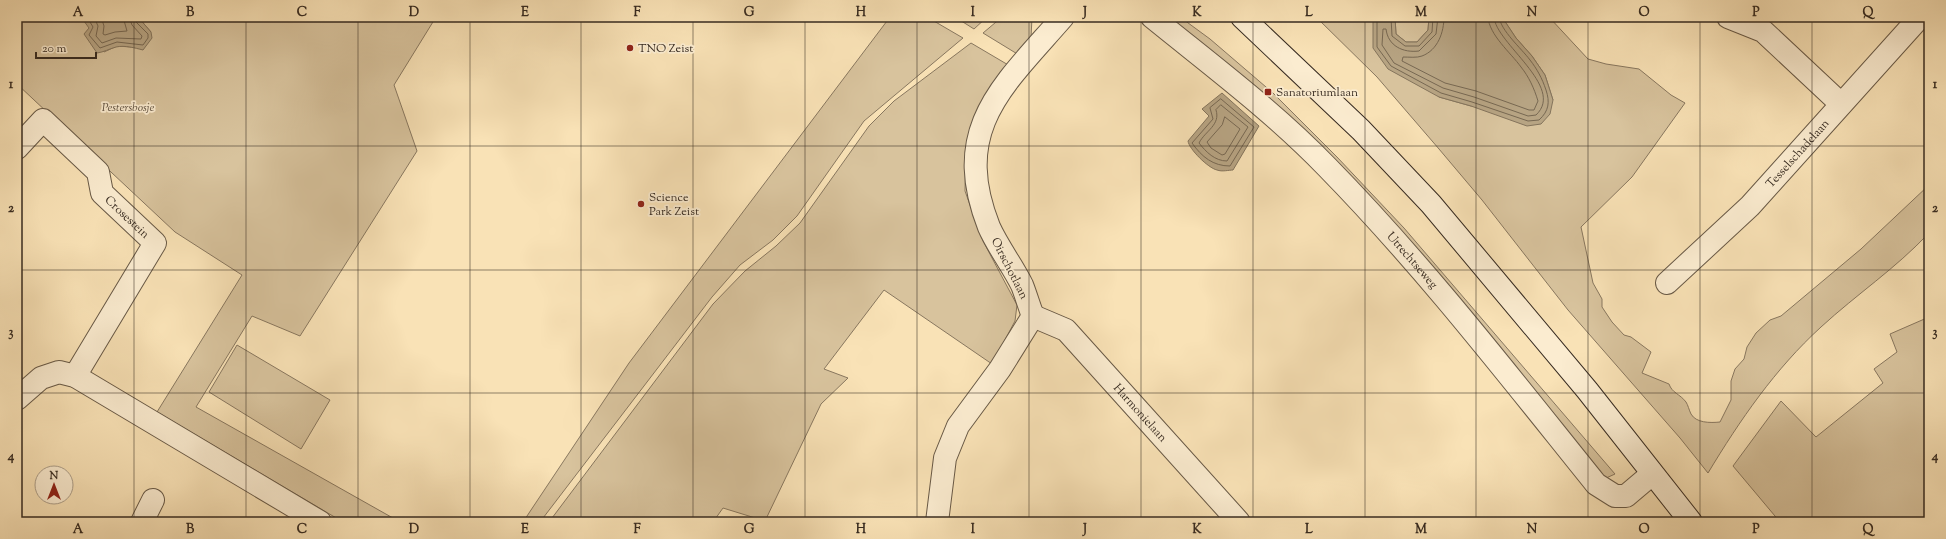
<svg xmlns="http://www.w3.org/2000/svg" width="1946" height="539" viewBox="0 0 1946 539" font-family="'Sorts Mill Goudy',serif">
	<rect width="100%" height="100%" fill="#f9e2b6"/>
	<filter id="stains"><feTurbulence type="fractalNoise" baseFrequency=".005" numOctaves="4"/><feColorMatrix values="0 0 0 0 .2 0 0 0 0 .09 0 0 0 0 .02 0 0 0 .5 -.17"/></filter>
	<radialGradient id="worn" r=".72"><stop offset=".6" stop-color="#630" stop-opacity="0"/><stop offset="1" stop-color="#630" stop-opacity=".3"/></radialGradient>
	<path fill="#d8c39d" stroke="#88775f" d="M 17,17 L 81,17 L 87,22 L 104,52 L 117,46 L 131,47 L 151,32 L 138,17 L 436,17 L 394,85 L 417,151 L 300,336 L 252,316 L 196,407 L 400,522 L 343,522 L 157,412 L 242,275 L 175,232 L 17,84 Z
		M 890,17 L 927,17 L 963,38 L 864,121 L 797,216 L 773,240 L 740,265 L 712,297 L 540,522 L 523,522 L 629,363 Z
		M 955,17 L 987,17 L 974,29 Z
		M 1002,17 L 1032,17 L 1031,38 L 1019,55 L 983,33 Z
		M 1168,17 L 1180,17 L 1210,39 L 1273,93 L 1337,157 L 1404,228 L 1615,474 L 1604,479 L 1399,236 Z
		M 1316,17 L 1373,17 L 1374,24 L 1439,97 L 1471,106 L 1553,100 L 1545,75 L 1532,56 L 1516,38 L 1502,17 L 1549,17 L 1588,59 L 1606,64 L 1639,69 L 1671,95 L 1685,103 L 1632,177 L 1581,227 L 1593,283 L 1602,299 L 1602,307 L 1612,322 L 1624,335 L 1631,337 L 1651,352 L 1642,373 L 1669,384 C 1672,393 1680,394 1686,402 C 1688,405 1689,410 1691,414 C 1696,423 1710,423 1720,422 L 1731,400 L 1731,381 L 1735,369 L 1744,359 L 1747,347 L 1756,333 L 1770,320 L 1781,316 L 1861,249 L 1929,185 L 1929,233 C 1895,269 1857,294 1821,327 C 1775,369 1740,420 1708,473 L 1680,438 L 1568,310 L 1482,200 L 1439,149 L 1377,77 Z
		M 1395,17 L 1429,17 L 1428,30 L 1417,42 L 1406,42 L 1396,34 Z
		M 971,43 L 1010,66 L 981,104 L 966,147 L 965,191 L 983,241 L 1017,305 L 1015,321 L 992,364 L 884,290 L 824,369 L 848,378 L 821,404 L 765,521 L 723,508 L 713,522 L 549,522 L 713,304 L 745,271 L 776,246 L 800,223 L 869,126 L 894,101 Z
		M 1929,317 L 1929,522 L 1780,522 L 1733,466 L 1781,401 L 1816,437 L 1883,383 L 1874,369 L 1897,352 L 1890,334 Z
		M 237,345 L 330,400 L 301,449 L 209,392 Z"/>
	<path fill="#b7a483" stroke="#84745c" d="M 81,17 L 138,17 L 151,32 L 152,38 L 143,50 C 135,48 125,45 116,47 C 109,49 104,52 97,53 L 84,34 L 89,28 Z
		M 1373,17 L 1395,17 L 1396,34 L 1406,42 L 1417,42 L 1428,30 L 1429,17 L 1502,17 L 1516,38 L 1532,56 L 1545,75 L 1553,100 L 1550,114 L 1541,124 L 1527,126 L 1471,106 L 1439,97 L 1388,69 L 1373,48 Z
		M 1222,93 L 1259,126 L 1233,170 C 1229,170 1222,172 1217,170 C 1208,168 1189,149 1188,141 L 1209,116 L 1202,109 Z"/>
	<g fill="none" stroke-linecap="round" stroke-linejoin="round">
		<path stroke="#776852" stroke-width="1" d="M 87,17 L 93,27 L 89,35 L 100,48 L 117,42 L 143,45 L 148,38 L 148,34 L 136,22 L 134,17
			M 94,17 L 98,26 L 96,36 L 102,43 L 116,38 L 141,39 L 142,36 L 132,25 L 129,17
			M 101,17 L 104,26 L 103,34 L 105,35 L 115,32 L 127,31 L 123,17
			M 1377,17 L 1377,47 L 1391,66 L 1441,93 L 1472,102 L 1528,121 L 1539,120 C 1549,111 1550,102 1546,90 C 1542,78 1537,69 1530,60 C 1521,48 1501,31 1499,17
			M 1391,17 L 1392,36 L 1405,46 L 1419,46 L 1432,32 L 1433,17
			M 1438,17 L 1436,34 L 1419,51 C 1403,53 1388,46 1386,29 L 1383,29 L 1382,45 L 1394,63 L 1443,88 L 1474,97 L 1528,116 L 1536,115 C 1566,87 1495,43 1494,17
			M 1444,17 C 1444,32 1438,50 1422,56 C 1417,58 1409,57 1403,57 L 1402,61 L 1445,83 L 1476,91 L 1529,110 L 1534,110 L 1538,101 C 1534,88 1529,77 1521,67 C 1511,53 1489,35 1488,17
			M 1221,99 L 1254,127 L 1230,166 C 1213,166 1202,157 1192,143 L 1213,119 L 1210,108 Z
			M 1221,105 L 1248,127 L 1227,161 C 1215,161 1206,152 1199,143 C 1205,131 1221,125 1216,110 Z
			M 1225,117 L 1240,129 L 1225,154 L 1222,155 L 1211,148 L 1207,142 L 1222,125 Z"/>
		<defs>
			<g id="street">
				<path id="s1" d="M 1152,17 C 1211,65 1274,112 1327,167 C 1424,266 1509,376 1596,484 L 1615,496 L 1626,496 L 1652,474"/>
				<path d="M 1728,17 L 1763,31 L 1841,104"/>
				<path id="s2" d="M 17,148 L 43,120 L 98,172 L 102,193 L 155,243 L 75,376"/>
				<path id="s3" d="M 1667,283 L 1750,206 L 1920,17"/>
				<path d="M 1033,316 C 1029,306 1026,295 1022,285 C 1012,265 998,247 989,227 C 950,128 1003,86 1063,17"/>
				<path id="s4" d="M 1033,316 L 1066,330 L 1239,522"/>
				<path d="M 17,399 L 41,378 L 59,372 L 75,376 L 320,522"/>
				<path d="M 142,522 L 153,500"/>
				<path d="M 937,522 L 945,458 L 958,426 L 1000,369 L 1033,316"/>
			</g>
			<path id="secondary" d="M 1242,17 L 1361,130 L 1431,204 L 1587,390 L 1691,522"/>
		</defs>
		<use href="#street" stroke="#685946" stroke-width="24"/>
		<use href="#secondary" stroke="#372b21" stroke-width="24"/>
		<use href="#street" stroke="#fbecd0" stroke-width="22"/>
		<use href="#secondary" stroke="#fbecd0" stroke-width="22"/>
	</g>
	<path fill="none" stroke="#372b21" stroke-width="1" stroke-opacity="0.55" d="M 134,17 L 134,522M 246,17 L 246,522M 358,17 L 358,522M 470,17 L 470,522M 581,17 L 581,522M 693,17 L 693,522M 805,17 L 805,522M 917,17 L 917,522M 1029,17 L 1029,522M 1141,17 L 1141,522M 1253,17 L 1253,522M 1365,17 L 1365,522M 1476,17 L 1476,522M 1588,17 L 1588,522M 1700,17 L 1700,522M 1812,17 L 1812,522M 17,146 L 1929,146M 17,270 L 1929,270M 17,393 L 1929,393"/>
	<g fill="#8f2418" stroke="#fbecd0" stroke-width="1.5">
		<circle cx="630" cy="48" r="4"/>
		<rect x="1264" y="88" width="8" height="8" rx="2"/>
		<circle cx="641" cy="204" r="4"/>
	</g>
	<g text-anchor="middle" stroke-width="3.5" stroke-linejoin="round" paint-order="stroke">
		<g font-size="12" fill="#372b21" stroke="#fbecd0" text-anchor="start">
			<text x="638" y="52">TNO Zeist</text>
			<text x="1276" y="96">Sanatoriumlaan</text>
			<text x="649" y="201">Science<tspan x="649" dy="14">Park Zeist</tspan></text>
		</g>
		<g font-size="12" font-style="italic" fill="#5f5140" stroke="#fbecd0">
			<text x="128" y="111">Pestersbosje</text>
		</g>
		<g font-size="12" fill="#372b21" stroke="#fbecd0">
			<text dy="4" stroke="none"><textPath href="#s3" startOffset="184">Tesselschadelaan</textPath></text>
			<text dy="4" stroke="none"><textPath href="#s2" startOffset="170">Crosestein</textPath></text>
			<text dy="4" stroke="none"><textPath href="#s1" startOffset="357">Utrechtseweg</textPath></text>
			<text transform="translate(1010 268) rotate(63)" y="4">Oirschotlaan</text>
			<text dy="4" stroke="none"><textPath href="#s4" startOffset="147">Harmonielaan</textPath></text>
		</g>
	</g>
	<rect width="1946" height="539" fill="none" stroke="#f9e2b6" stroke-width="44"/>
	<g transform="translate(54 485)"><circle r="19" fill="#fbecd0" stroke="#ad9f8a"/>
	<path d="M0-3L7 15L0 10L-7 15Z" fill="#8f2418"/>
	<text y="-6" font-size="11" font-weight="bold" text-anchor="middle" fill="#372b21">N</text>
	</g>
	<path d="M36 52v6h60v-6" fill="none" stroke="#372b21" stroke-width="2"/>
	<text x="42" y="52" font-size="12" fill="#372b21" stroke="#fbecd0" stroke-width="3" paint-order="stroke">20 m</text>
	<rect x="22" y="22" width="1902" height="495" fill="none" stroke="#372b21" stroke-width="1.5"/>
	<g font-size="13" text-anchor="middle" font-weight="bold" fill="#372b21">
		<text x="78" y="16">A</text>
		<text x="190" y="16">B</text>
		<text x="302" y="16">C</text>
		<text x="414" y="16">D</text>
		<text x="525" y="16">E</text>
		<text x="637" y="16">F</text>
		<text x="749" y="16">G</text>
		<text x="861" y="16">H</text>
		<text x="973" y="16">I</text>
		<text x="1085" y="16">J</text>
		<text x="1197" y="16">K</text>
		<text x="1309" y="16">L</text>
		<text x="1421" y="16">M</text>
		<text x="1532" y="16">N</text>
		<text x="1644" y="16">O</text>
		<text x="1756" y="16">P</text>
		<text x="1868" y="16">Q</text>
		<text x="11" y="88">1</text>
		<text x="1935" y="88">1</text>
		<text x="11" y="212">2</text>
		<text x="1935" y="212">2</text>
		<text x="11" y="336">3</text>
		<text x="1935" y="336">3</text>
		<text x="11" y="460">4</text>
		<text x="1935" y="460">4</text>
		<text x="78" y="533">A</text>
		<text x="190" y="533">B</text>
		<text x="302" y="533">C</text>
		<text x="414" y="533">D</text>
		<text x="525" y="533">E</text>
		<text x="637" y="533">F</text>
		<text x="749" y="533">G</text>
		<text x="861" y="533">H</text>
		<text x="973" y="533">I</text>
		<text x="1085" y="533">J</text>
		<text x="1197" y="533">K</text>
		<text x="1309" y="533">L</text>
		<text x="1421" y="533">M</text>
		<text x="1532" y="533">N</text>
		<text x="1644" y="533">O</text>
		<text x="1756" y="533">P</text>
		<text x="1868" y="533">Q</text>
	</g>
	<rect width="100%" height="100%" filter="url(#stains)"/>
	<rect width="100%" height="100%" fill="url(#worn)"/>
</svg>
